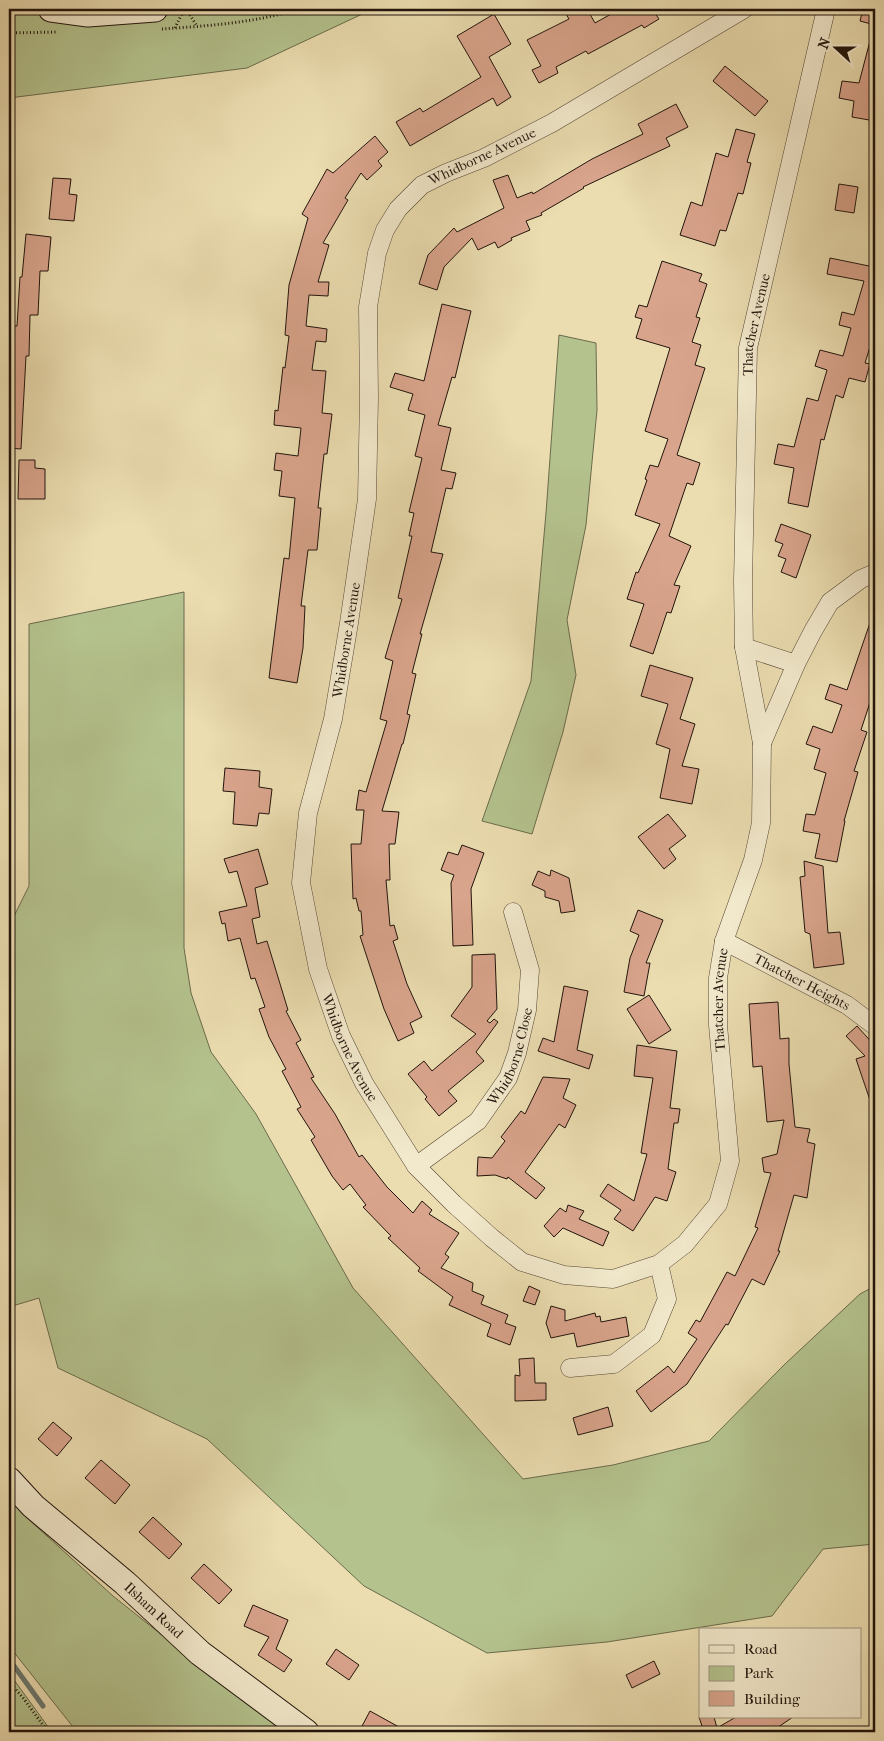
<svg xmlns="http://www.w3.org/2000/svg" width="884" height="1741" viewBox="0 0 884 1741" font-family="'IM FELL French Canon',serif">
	<rect width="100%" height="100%" fill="#ebddb0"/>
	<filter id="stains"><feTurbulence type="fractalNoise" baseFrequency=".004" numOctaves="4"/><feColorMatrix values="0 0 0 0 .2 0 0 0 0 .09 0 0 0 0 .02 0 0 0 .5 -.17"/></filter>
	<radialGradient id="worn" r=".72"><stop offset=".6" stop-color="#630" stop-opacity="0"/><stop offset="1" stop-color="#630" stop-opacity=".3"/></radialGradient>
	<path fill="#b4c28d" stroke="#6a6b4c" d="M 9,9 L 373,9 L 247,68 L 9,98 Z
		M 559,335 L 596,343 L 597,410 L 586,525 L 567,620 L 576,675 L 563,732 L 532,834 L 482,821 L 531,681 L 546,513 Z
		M 184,592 L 184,948 L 191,993 L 211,1052 L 256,1114 L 353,1288 L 523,1479 L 613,1465 L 709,1441 L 785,1364 L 860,1294 L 875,1286 L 875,1544 L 823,1549 L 772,1616 L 607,1642 L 487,1653 L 364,1586 L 207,1439 L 58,1368 L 39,1298 L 9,1307 L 9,926 L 29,886 L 29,624 Z
		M 9,1499 L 25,1516 L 113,1596 L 192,1659 L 295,1732 L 77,1732 L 9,1646 Z
		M 9,1673 L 46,1724 L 52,1732 L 9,1732 Z"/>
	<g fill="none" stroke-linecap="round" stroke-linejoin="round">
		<path stroke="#6b7871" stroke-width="5" d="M 9,1659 L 43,1706"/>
	</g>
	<path fill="#d9a48c" stroke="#21140c" d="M 563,9 L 587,9 L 595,23 L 620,9 L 652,9 L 659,19 L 644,28 L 642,25 L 588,54 L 586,51 L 556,67 L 558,73 L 539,83 L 532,70 L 541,66 L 527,40 L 569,19 Z
		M 863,9 L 875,9 L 875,25 L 860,21 Z
		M 494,14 L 511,44 L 489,57 L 511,97 L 497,106 L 493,98 L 410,146 L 396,122 L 420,108 L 423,112 L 481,77 L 457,36 Z
		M 871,37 L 875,37 L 875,121 L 852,117 L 854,101 L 839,98 L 842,81 L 859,83 Z
		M 725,66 L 768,101 L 755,116 L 713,81 Z
		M 676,104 L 688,127 L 666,138 L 670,146 L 583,187 L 584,188 L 541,213 L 542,215 L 526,221 L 530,230 L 511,238 L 512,240 L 498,248 L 495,242 L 478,250 L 472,238 L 444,267 L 437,290 L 419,284 L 428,255 L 454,228 L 457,232 L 504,208 L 493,180 L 508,175 L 517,198 L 532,192 L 533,194 L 592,159 L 643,134 L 638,124 Z
		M 736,129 L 755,134 L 747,162 L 751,163 L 743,194 L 738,193 L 726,231 L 720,230 L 715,246 L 680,235 L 691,202 L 702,206 L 716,153 L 728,157 Z
		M 375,136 L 388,152 L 378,161 L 382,166 L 367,180 L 361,173 L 345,198 L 348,200 L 323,243 L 329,245 L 318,282 L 329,282 L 328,296 L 309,295 L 306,326 L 327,329 L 326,342 L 316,341 L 312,370 L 326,371 L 322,413 L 332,414 L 327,454 L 324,454 L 318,508 L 321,508 L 317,550 L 308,550 L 301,606 L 305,606 L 303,648 L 297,683 L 269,678 L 284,558 L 289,559 L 295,498 L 279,496 L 282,471 L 274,470 L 276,453 L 298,456 L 301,428 L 274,425 L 275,410 L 278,411 L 283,367 L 285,368 L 289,336 L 285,335 L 289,285 L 308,218 L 302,214 L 327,169 L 333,173 Z
		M 53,178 L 71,179 L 69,194 L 77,195 L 74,221 L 49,219 Z
		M 839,184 L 858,187 L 854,213 L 835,210 Z
		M 26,234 L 51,237 L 48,271 L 40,271 L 38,315 L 30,315 L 29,356 L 26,356 L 21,449 L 9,448 L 9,372 L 11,372 L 12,326 L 17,326 L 20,277 L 22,277 Z
		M 872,257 L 875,257 L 875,338 L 873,337 L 865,363 L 870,364 L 865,382 L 849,378 L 843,398 L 836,395 L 824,440 L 821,439 L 808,507 L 788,503 L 794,468 L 774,464 L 778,444 L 794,447 L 807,398 L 818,401 L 827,370 L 815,366 L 820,350 L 843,356 L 851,328 L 839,325 L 842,312 L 854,315 L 864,281 L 827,274 L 830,258 L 869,266 Z
		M 662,261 L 702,274 L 699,281 L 707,284 L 696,317 L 700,318 L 692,342 L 701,345 L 695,365 L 705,368 L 677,455 L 700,463 L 693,485 L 687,483 L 669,536 L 691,546 L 674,585 L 680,586 L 671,613 L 667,612 L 653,654 L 630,646 L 644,604 L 627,599 L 636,572 L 638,573 L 660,524 L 635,515 L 647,480 L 645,479 L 650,465 L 658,467 L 668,439 L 645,431 L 670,348 L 636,338 L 642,319 L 635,317 L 639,305 L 647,307 Z
		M 442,304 L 471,311 L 455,378 L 452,377 L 438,425 L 451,428 L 441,470 L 456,473 L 452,489 L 446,488 L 431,552 L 443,554 L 420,634 L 422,634 L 412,673 L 416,674 L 407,714 L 410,715 L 403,744 L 402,744 L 382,811 L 399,812 L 395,844 L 389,844 L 390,880 L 386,880 L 390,926 L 394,925 L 398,939 L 393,941 L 407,984 L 422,1017 L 410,1023 L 414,1033 L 398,1041 L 384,1009 L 360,936 L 363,935 L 361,911 L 359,911 L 356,898 L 353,899 L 351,844 L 361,844 L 364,810 L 356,810 L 359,790 L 366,792 L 387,721 L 380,719 L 393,661 L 385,658 L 402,599 L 398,598 L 412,536 L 409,536 L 414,513 L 409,512 L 422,458 L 415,456 L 425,415 L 408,410 L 413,394 L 390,387 L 395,373 L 424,381 Z
		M 19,460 L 35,460 L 35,468 L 45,469 L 45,499 L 18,499 Z
		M 781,524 L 811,535 L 796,578 L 781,572 L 786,559 L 778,556 L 783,544 L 775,541 Z
		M 873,614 L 875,614 L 875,687 L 861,730 L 867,732 L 854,771 L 858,772 L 844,821 L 845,821 L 837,862 L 815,858 L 820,834 L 803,831 L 806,814 L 815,815 L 826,773 L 814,769 L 820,749 L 806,744 L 813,726 L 832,733 L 842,705 L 825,699 L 830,684 L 847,690 Z
		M 650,665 L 693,678 L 680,719 L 695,724 L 682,766 L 699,769 L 692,804 L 660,798 L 670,749 L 656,744 L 668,704 L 641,696 Z
		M 225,768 L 260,771 L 259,787 L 272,789 L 269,814 L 259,813 L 257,826 L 233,824 L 235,792 L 223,791 Z
		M 668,814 L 686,836 L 669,849 L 676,859 L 664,869 L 638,837 Z
		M 462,845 L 484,853 L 471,889 L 473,945 L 453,946 L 451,883 L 454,875 L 441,870 L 448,852 L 458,855 Z
		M 258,849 L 268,884 L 255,888 L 260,917 L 252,919 L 257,944 L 267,941 L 288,1010 L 286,1011 L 301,1040 L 296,1043 L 314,1077 L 311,1078 L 335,1114 L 359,1157 L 362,1155 L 387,1187 L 413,1213 L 422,1201 L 432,1210 L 429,1214 L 459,1233 L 445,1254 L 449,1257 L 441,1268 L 473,1283 L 472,1291 L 484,1296 L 481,1304 L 508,1315 L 505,1323 L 516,1327 L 510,1345 L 487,1336 L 491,1324 L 449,1305 L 453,1297 L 418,1271 L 420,1268 L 388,1238 L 391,1236 L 363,1207 L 366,1205 L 350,1184 L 343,1190 L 332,1176 L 311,1140 L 315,1137 L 297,1109 L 301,1107 L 282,1071 L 286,1069 L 269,1037 L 259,1009 L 265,1007 L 255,978 L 251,979 L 240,938 L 228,941 L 225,923 L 222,924 L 219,912 L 247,906 L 237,871 L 229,873 L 224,859 Z
		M 804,861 L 823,866 L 828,933 L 840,932 L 844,964 L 814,968 L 810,934 L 805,932 L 800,877 L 805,876 Z
		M 551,870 L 569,878 L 575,911 L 561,913 L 559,901 L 545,897 L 545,891 L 532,885 L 538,871 L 550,876 Z
		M 638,910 L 663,920 L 646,963 L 650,963 L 644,996 L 624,992 L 630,958 L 639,935 L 630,931 Z
		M 495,954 L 497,1009 L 487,1021 L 490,1023 L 494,1019 L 498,1022 L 476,1052 L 484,1061 L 448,1091 L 457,1101 L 439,1116 L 425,1099 L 427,1097 L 408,1074 L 424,1061 L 432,1071 L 476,1034 L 451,1016 L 472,987 L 472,955 Z
		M 564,986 L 588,991 L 577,1050 L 593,1055 L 589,1069 L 538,1051 L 543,1038 L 554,1042 Z
		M 649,995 L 671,1030 L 649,1044 L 627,1009 Z
		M 778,1002 L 780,1039 L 789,1038 L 789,1064 L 795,1127 L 810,1129 L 807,1142 L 815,1144 L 807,1198 L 794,1195 L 778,1251 L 780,1251 L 764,1285 L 752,1279 L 728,1325 L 726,1324 L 687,1384 L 651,1412 L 636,1391 L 668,1366 L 674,1373 L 697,1339 L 688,1333 L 696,1320 L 700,1322 L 727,1272 L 735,1276 L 758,1228 L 755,1227 L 771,1173 L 764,1172 L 762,1158 L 777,1154 L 784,1120 L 767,1122 L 762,1066 L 753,1067 L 749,1004 Z
		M 857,1026 L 875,1046 L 875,1109 L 873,1109 L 856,1059 L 865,1056 L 846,1036 Z
		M 637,1045 L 677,1051 L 670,1108 L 680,1109 L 678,1123 L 674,1123 L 668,1169 L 676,1172 L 667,1201 L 655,1197 L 633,1231 L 614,1219 L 621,1210 L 600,1196 L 608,1184 L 634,1201 L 647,1154 L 641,1153 L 653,1078 L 634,1076 Z
		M 543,1077 L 570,1079 L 563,1098 L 576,1105 L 565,1128 L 559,1124 L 525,1172 L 545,1188 L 536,1199 L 508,1177 L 507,1179 L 495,1175 L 477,1176 L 478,1157 L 492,1158 L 505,1141 L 501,1137 L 521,1111 L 525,1114 Z
		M 568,1205 L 584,1211 L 579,1219 L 609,1232 L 603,1246 L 563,1228 L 554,1237 L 544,1226 L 560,1208 L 566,1212 Z
		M 529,1286 L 540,1291 L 535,1305 L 523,1301 Z
		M 551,1306 L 565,1310 L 565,1321 L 595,1313 L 596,1317 L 600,1316 L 601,1322 L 626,1317 L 629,1336 L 577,1347 L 574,1333 L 551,1338 L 546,1323 Z
		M 534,1358 L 535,1383 L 546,1383 L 546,1400 L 515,1401 L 515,1375 L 520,1376 L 519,1359 Z
		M 608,1407 L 613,1426 L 578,1435 L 573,1418 Z
		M 53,1422 L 72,1438 L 57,1456 L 38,1439 Z
		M 101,1460 L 130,1485 L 115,1504 L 85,1478 Z
		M 153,1517 L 182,1544 L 169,1559 L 139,1532 Z
		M 204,1564 L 232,1590 L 219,1604 L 191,1578 Z
		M 253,1605 L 288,1620 L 276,1649 L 292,1660 L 284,1672 L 258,1655 L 269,1637 L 244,1626 Z
		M 336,1649 L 359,1665 L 349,1680 L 326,1664 Z
		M 654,1661 L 660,1674 L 632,1688 L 626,1675 Z
		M 370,1711 L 408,1732 L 368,1732 L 361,1728 Z
		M 699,1717 L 714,1717 L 717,1728 L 736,1717 L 793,1717 L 771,1732 L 704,1732 Z"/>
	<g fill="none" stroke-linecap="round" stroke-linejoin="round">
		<defs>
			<g id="street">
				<path id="s1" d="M 744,9 L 552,123 L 484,158 L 446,173 L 422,185 L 398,209 L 385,230 L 377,253 L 368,307 L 369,398 L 367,499 L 349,623 L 333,719 L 308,813 L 301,883 L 318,969 L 341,1036 L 364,1083 L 416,1166 L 454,1204 L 492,1238 L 522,1262 L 564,1275 L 613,1279 L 659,1264 L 685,1244 L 718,1204 L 730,1161 L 718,1025 L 718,978 L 724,941 L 753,860 L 761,823 L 762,743 L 744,647 L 743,581 L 748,348 L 826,9"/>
				<path d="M 744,647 L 796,664"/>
				<path d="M 762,743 L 796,664 L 813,631 L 830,602 L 861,579 L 875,573"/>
				<path id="s2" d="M 724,941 L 847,1005 L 875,1026"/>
				<path id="s3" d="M 416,1166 L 478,1121 L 508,1078 L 517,1053 L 527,1010 L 530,970 L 513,912"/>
				<path d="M 570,1368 L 614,1364 L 652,1335 L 667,1299 L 659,1264"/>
			</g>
			<g id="secondary">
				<path d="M 51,9 L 88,14 L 155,9"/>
				<path id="s4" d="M 9,1480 L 33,1506 L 125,1583 L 200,1653 L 306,1732"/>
			</g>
		</defs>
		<use href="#street" stroke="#544635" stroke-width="19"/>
		<use href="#secondary" stroke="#21140c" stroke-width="27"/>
		<path stroke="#21140c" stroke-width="3" stroke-dasharray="1 2.5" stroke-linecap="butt" d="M 186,9 L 197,26
			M 175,28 L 184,9
			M 162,29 C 205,26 256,23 297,9
			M 9,33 L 58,32
			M 9,1682 L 24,1699 L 48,1732"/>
		<use href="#street" stroke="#f2e9cc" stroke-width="18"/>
		<use href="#secondary" stroke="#f2e9cc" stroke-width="25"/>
	</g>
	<g text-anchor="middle" stroke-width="4.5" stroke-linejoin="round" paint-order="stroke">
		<g font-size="14" fill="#21140c" stroke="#f2e9cc">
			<text transform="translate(482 156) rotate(-25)" y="5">Whidborne Avenue</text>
			<text dy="5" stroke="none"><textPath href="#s1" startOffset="2656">Thatcher Avenue</textPath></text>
			<text transform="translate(346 640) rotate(-81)" y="5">Whidborne Avenue</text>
			<text dy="5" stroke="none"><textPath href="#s2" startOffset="88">Thatcher Heights</textPath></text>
			<text dy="5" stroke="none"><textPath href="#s1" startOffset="1972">Thatcher Avenue</textPath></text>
			<text dy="5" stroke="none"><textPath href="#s1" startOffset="1260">Whidborne Avenue</textPath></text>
			<text dy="5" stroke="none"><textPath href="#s3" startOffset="150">Whidborne Close</textPath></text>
			<text dy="5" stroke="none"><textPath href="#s4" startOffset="195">Ilsham Road</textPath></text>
		</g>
	</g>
	<rect width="884" height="1741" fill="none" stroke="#ebddb0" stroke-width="30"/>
	<rect x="10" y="10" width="864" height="1721" fill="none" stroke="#21140c" stroke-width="2.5"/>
	<rect x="15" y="15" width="854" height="1711" fill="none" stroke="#21140c"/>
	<rect x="699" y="1628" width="162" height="90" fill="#f2e9cc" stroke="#9e947f"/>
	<rect x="709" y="1645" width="25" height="8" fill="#f2e9cc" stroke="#9e947f"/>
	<text x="744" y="1654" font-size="15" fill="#21140c">Road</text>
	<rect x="709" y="1666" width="25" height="15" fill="#b4c28d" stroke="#9e947f"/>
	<text x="744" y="1678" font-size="15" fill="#21140c">Park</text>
	<rect x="709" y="1691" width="25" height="15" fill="#d9a48c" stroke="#9e947f"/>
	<text x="744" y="1704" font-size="15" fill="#21140c">Building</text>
	<g transform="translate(836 48) rotate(291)" stroke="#f2e9cc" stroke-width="4" paint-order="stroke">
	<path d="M0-4L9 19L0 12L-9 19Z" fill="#21140c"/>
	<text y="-8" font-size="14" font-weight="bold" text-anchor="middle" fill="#21140c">N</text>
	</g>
	<rect width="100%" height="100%" filter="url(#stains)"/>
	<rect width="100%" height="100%" fill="url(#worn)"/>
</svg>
